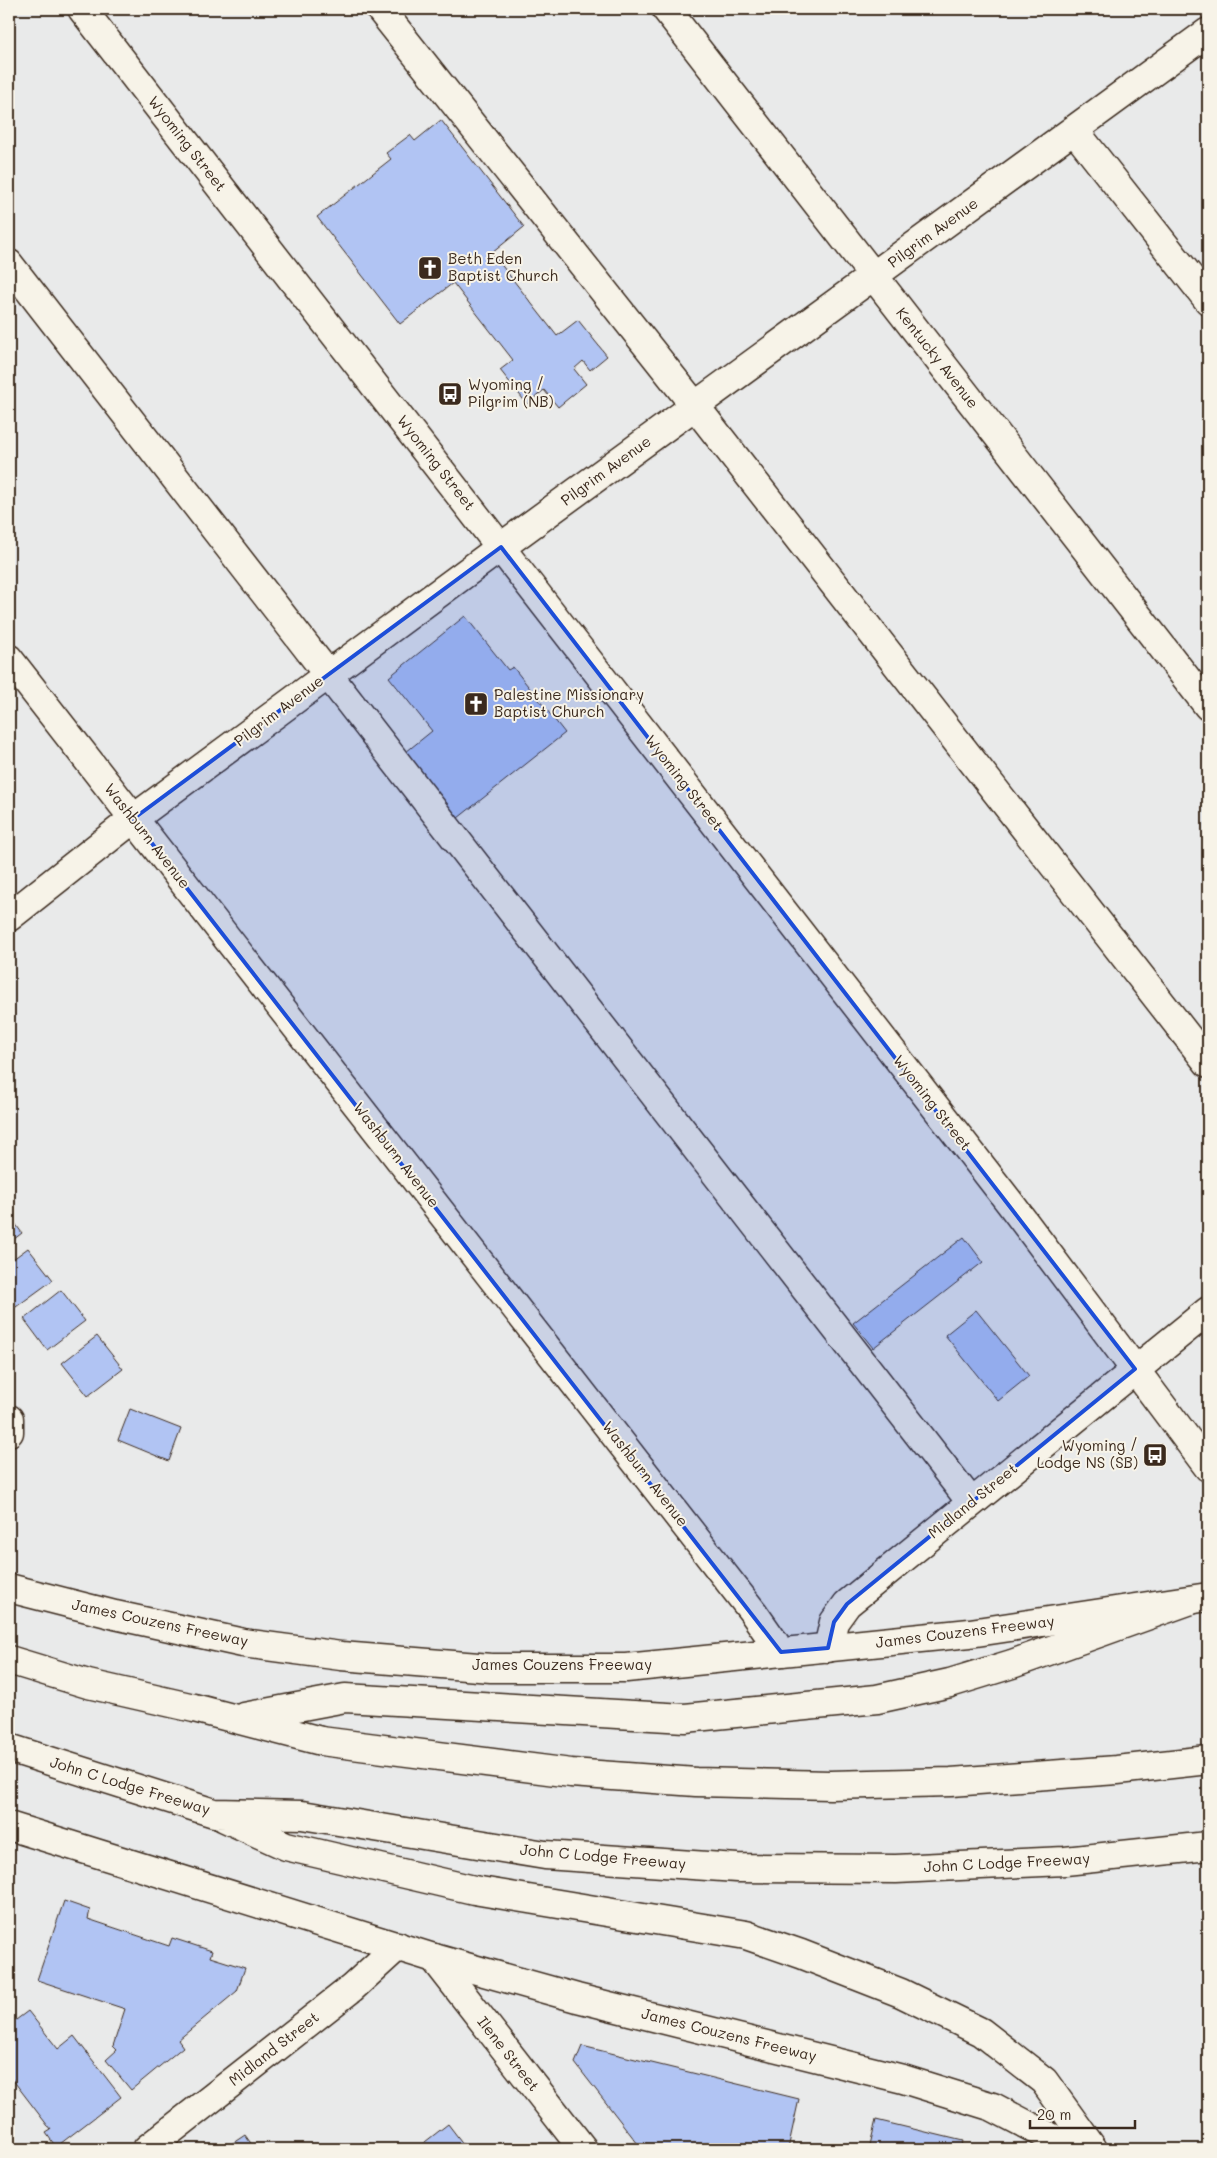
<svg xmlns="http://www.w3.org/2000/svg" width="1217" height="2158" viewBox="0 0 1217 2158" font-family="Mali,sans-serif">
	<rect width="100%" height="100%" fill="#e9eaea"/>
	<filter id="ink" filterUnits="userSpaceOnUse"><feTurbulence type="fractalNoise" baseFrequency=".02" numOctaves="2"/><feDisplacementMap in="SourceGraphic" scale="10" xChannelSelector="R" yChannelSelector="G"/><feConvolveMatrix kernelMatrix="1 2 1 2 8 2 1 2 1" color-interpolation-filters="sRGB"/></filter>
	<g filter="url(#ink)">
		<path fill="#b1c4f3" stroke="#3b2a1e" d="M 441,120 L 524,227 L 492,253 L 557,336 L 578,320 L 607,356 L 590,370 L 583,361 L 574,369 L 586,384 L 558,407 L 544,390 L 527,404 L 500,370 L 513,360 L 453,283 L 400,324 L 317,217 L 391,159 L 386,153 L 410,135 L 415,141 Z
			M 465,616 L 508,670 L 513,667 L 565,733 L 453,822 L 401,756 L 432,731 L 389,677 Z
			M 9,1215 L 22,1233 L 9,1243 Z
			M 964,1237 L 983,1262 L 873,1348 L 853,1323 Z
			M 28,1248 L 53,1280 L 9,1312 L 9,1262 Z
			M 61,1290 L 85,1321 L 47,1350 L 24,1319 Z
			M 976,1310 L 1029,1376 L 998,1401 L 945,1335 Z
			M 97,1336 L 123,1369 L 88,1396 L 62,1363 Z
			M 130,1409 L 181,1429 L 169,1461 L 118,1440 Z
			M 64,1901 L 90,1910 L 88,1919 L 169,1946 L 172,1938 L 212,1951 L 210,1957 L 245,1968 L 237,1991 L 178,2040 L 183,2047 L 131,2090 L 106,2060 L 117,2050 L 113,2046 L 125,2009 L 37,1980 Z
			M 9,2011 L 16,2020 L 28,2011 L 58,2049 L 74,2036 L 121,2097 L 56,2147 L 46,2133 L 51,2130 L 9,2075 Z
			M 582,2046 L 799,2099 L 788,2149 L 661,2149 L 638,2144 L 575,2063 Z
			M 876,2120 L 963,2141 L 961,2149 L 869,2149 Z
			M 448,2124 L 467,2149 L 416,2149 Z
			M 245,2135 L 255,2149 L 224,2149 Z"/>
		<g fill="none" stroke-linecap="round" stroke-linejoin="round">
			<defs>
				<path id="minor" d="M 82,9 L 1010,1203 L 1208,1467
					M 380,9 L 695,406 L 1208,1063
					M 666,9 L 1208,706
					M 1074,130 L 1208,300
					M 9,264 L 971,1502
					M 9,659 L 753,1612 L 781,1652
					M 9,917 L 133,819 L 501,547 L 1208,32
					M 9,1419 L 9,1432
					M 828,1648 L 834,1622 L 847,1604 L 1208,1311
					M 434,1958 L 583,2149
					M 147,2149 L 352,1988 L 398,1946"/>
				<path id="major" d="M 9,1588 L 115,1615 L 243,1643 L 341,1656 L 491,1668 L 626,1668 L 970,1633 L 1208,1597
					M 9,1826 L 434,1958 L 577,1998 L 903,2079 L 993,2107 L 1052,2138 L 1068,2149"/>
				<path id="highway" d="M 9,1660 L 88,1684 L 194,1708 L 321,1741 L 571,1773 L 696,1782 L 830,1785 L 951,1782 L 1117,1770 L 1208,1760
					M 244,1717 L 345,1698 L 685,1718 L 877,1699 L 950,1683 L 1012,1664 L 1191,1600
					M 9,1748 L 214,1813 L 302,1815 L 545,1855 L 737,1868 L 896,1869 L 1065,1861 L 1208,1846
					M 225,1818 L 286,1846 L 474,1890 L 746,1935 L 801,1954 L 901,1993 L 981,2032 L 1044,2081 L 1093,2149"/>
			</defs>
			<use href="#minor" stroke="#3b2a1e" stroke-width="31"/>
			<use href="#major" stroke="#3b2a1e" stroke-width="31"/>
			<use href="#highway" stroke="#3b2a1e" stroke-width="31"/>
			<use href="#minor" stroke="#f7f3e8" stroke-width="28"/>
			<use href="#major" stroke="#f7f3e8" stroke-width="28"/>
			<use href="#highway" stroke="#f7f3e8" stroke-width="28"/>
		</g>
	</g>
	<path fill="#1d4ed8" fill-opacity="0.2" stroke="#1d4ed8" stroke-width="4" stroke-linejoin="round" d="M 501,547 L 1135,1369 L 847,1604 L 834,1622 L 828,1648 L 781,1652 L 133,819 Z"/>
	<defs>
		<symbol id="church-square" viewBox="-11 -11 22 22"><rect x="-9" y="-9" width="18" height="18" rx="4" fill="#3b2a1e" stroke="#f7f3e8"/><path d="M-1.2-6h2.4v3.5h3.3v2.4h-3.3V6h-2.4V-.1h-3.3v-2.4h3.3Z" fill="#fff"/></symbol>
		<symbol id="bus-square" viewBox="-11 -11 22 22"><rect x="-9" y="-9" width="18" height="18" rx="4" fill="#3b2a1e" stroke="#f7f3e8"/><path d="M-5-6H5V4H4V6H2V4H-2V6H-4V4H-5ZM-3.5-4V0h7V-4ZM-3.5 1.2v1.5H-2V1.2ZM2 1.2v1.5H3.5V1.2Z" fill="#fff"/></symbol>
	</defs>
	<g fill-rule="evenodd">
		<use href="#church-square" x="416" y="254" width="28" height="28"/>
		<use href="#bus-square" x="436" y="380" width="28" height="28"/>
		<use href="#church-square" x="462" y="690" width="28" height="28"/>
		<use href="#bus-square" x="1141" y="1441" width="28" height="28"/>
	</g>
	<g text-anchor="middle" stroke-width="4" stroke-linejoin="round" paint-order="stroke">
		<g font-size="15" fill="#3b2a1e" stroke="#f7f3e8">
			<text transform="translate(187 144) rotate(52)" y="5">Wyoming Street</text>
			<text transform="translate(933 233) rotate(-36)" y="5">Pilgrim Avenue</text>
			<text transform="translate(937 358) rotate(52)" y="5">Kentucky Avenue</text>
			<text transform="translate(436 463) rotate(52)" y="5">Wyoming Street</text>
			<text transform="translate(606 471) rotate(-36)" y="5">Pilgrim Avenue</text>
			<text transform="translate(279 711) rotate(-37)" y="5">Pilgrim Avenue</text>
			<text transform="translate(684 783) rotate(52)" y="5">Wyoming Street</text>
			<text transform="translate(147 836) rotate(52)" y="5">Washburn Avenue</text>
			<text transform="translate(932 1103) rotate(52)" y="5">Wyoming Street</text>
			<text transform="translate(396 1155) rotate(52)" y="5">Washburn Avenue</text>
			<text transform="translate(645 1474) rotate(52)" y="5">Washburn Avenue</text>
			<text transform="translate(973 1501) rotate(-39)" y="5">Midland Street</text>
			<text transform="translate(160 1623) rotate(12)" y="5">James Couzens Freeway</text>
			<text transform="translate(965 1632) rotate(-7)" y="5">James Couzens Freeway</text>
			<text x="562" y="1670">James Couzens Freeway</text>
			<text transform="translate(130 1786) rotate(17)" y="5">John C Lodge Freeway</text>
			<text transform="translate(603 1857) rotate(5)" y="5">John C Lodge Freeway</text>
			<text transform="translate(1007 1863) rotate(-3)" y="5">John C Lodge Freeway</text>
			<text transform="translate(729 2035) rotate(14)" y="5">James Couzens Freeway</text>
			<text transform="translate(274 2049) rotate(-38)" y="5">Midland Street</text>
			<text transform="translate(508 2054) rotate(52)" y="5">Ilene Street</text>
		</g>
		<g font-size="15" fill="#3b2a1e" stroke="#f7f3e8" text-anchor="start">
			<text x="448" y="264">Beth Eden<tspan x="448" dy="17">Baptist Church</tspan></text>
			<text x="468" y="390">Wyoming /<tspan x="468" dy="17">Pilgrim (NB)</tspan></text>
			<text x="494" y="700">Palestine Missionary<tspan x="494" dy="17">Baptist Church</tspan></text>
			<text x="1138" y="1451" text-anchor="end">Wyoming /<tspan x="1138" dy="17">Lodge NS (SB)</tspan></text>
		</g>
	</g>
	<rect width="1217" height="2158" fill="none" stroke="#f7f3e8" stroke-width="30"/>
	<rect x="15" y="15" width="1187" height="2128" fill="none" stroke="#3b2a1e" stroke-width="2" filter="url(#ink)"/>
	<path d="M1030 2120v8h105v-8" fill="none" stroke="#3b2a1e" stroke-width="2.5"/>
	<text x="1037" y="2120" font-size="15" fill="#3b2a1e" stroke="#f7f3e8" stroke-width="4" paint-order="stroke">20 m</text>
</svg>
